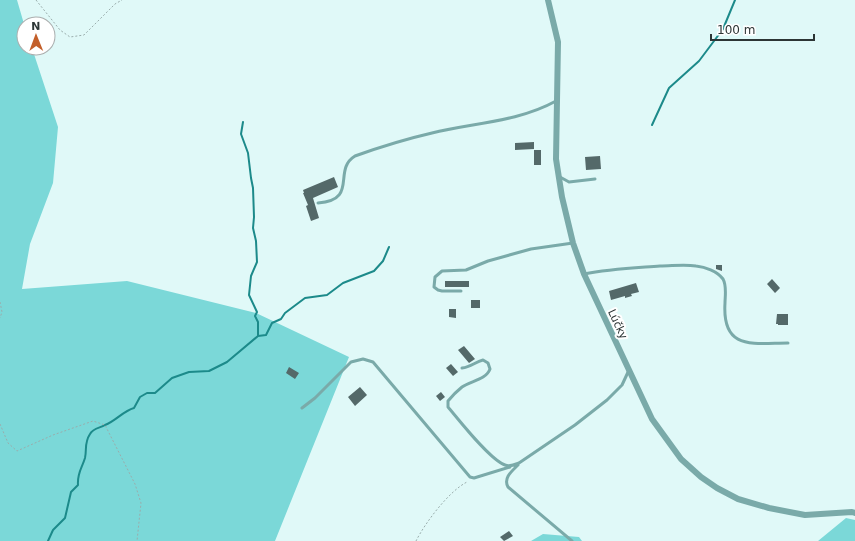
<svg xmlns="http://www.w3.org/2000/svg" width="855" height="541" viewBox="0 0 855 541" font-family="'DejaVu Sans',sans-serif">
	<rect width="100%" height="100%" fill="#e0f9f8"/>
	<path fill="#7bd8d8" d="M 0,0 L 17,0 L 24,24 L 24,48 L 32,48 L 58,127 L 53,183 L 30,244 L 22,289 L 127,281 L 256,313 L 349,357 L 275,541 L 0,541 Z
		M 846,518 L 855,520 L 855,541 L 818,541 Z
		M 543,534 L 579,537 L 582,541 L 531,541 Z"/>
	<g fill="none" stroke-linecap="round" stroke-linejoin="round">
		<path stroke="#1c8a8a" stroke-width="2" d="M 652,125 L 669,88 L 699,61 L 723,29 L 735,0
			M 258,336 L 266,335 L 272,323 L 281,319 L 285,313 L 305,298 L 327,295 L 343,283 L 374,271 L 383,261 L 389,247
			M 48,541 L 53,530 L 65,518 L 71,492 L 78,485 C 77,473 82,468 85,458 C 87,449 84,443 90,434 C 93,428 100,428 105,425 C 116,421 123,411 134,408 L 140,397 L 147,393 L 155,393 L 172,378 L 189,372 L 209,371 L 227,362 L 258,336 L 258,322 L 255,316 L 257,312 L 249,295 L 251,276 L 257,262 L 256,241 L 253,228 L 254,217 L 253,188 L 251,178 L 248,153 L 241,134 L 243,122"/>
	</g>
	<path fill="#546969" d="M 534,142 L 534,149 L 515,150 L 515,143 Z
		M 534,150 L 541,150 L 541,165 L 534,165 Z
		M 600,156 L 601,169 L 586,170 L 585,157 Z
		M 334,177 L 338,187 L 313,198 L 319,218 L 311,221 L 306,206 L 308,205 L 303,193 L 304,193 L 303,190 Z
		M 716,265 L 722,265 L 722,271 L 716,269 Z
		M 772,279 L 780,288 L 775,293 L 767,284 Z
		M 445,281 L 469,281 L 469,287 L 445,287 Z
		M 636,283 L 639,292 L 631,294 L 632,296 L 625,298 L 625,296 L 611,300 L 609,291 Z
		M 471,300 L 480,300 L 480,308 L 471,308 Z
		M 449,309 L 456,309 L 456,318 L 449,317 Z
		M 777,314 L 788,314 L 788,325 L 778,325 L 778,324 L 776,324 Z
		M 464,346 L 475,359 L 469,363 L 458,350 Z
		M 451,364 L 458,372 L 453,376 L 446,368 Z
		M 289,367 L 299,373 L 295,379 L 286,373 Z
		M 360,387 L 367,395 L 355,406 L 348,397 Z
		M 441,392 L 445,397 L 440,401 L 436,396 Z
		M 509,531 L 513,536 L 504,541 L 500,537 Z"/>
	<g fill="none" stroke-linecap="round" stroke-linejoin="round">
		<path stroke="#9aadac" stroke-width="1" stroke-dasharray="2 2" stroke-linecap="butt" d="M 36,0 L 60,30 L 70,37 L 84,35 L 115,4 L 122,0
			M 0,302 L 2,312 L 0,318
			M 0,424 L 8,443 L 17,451 L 53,435 L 93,421 L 105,425 L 135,484 L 141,503 L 137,541
			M 416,541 C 425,523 449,491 467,482"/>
		<path stroke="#7aaaa9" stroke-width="3" d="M 560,177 L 569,182 L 595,179
			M 318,203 C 359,200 332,170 355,156 C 380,147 406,139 432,133 C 473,123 518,122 556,101
			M 584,274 C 609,269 634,268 660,266 C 672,266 684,264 696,266 C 705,267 717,271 723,279 C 727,286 725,296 725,303 C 722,351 753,343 788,343
			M 461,291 L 442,291 L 438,290 L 434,287 L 435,277 L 442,271 L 466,270 L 488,261 L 531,249 L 573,243
			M 462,368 C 471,367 475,362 483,360 L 488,363 L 490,369 C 486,380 470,381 462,387 C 457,391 452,396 448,401 L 448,407 C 459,420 490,460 505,465 C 510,467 514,465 519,463 L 575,425 L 607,400 L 622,385 L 629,370
			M 302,408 L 315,398 L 351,362 L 363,359 L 373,362 L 470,477 L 474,478 L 510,467
			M 518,465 C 512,471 503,478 508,487 L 572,541"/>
		<path stroke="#7aaaa9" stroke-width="6" d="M 548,0 L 558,42 L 556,159 L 562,197 L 573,243 L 584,274 L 652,419 L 681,459 L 701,477 L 717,488 L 738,499 L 769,508 L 805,515 L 852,512 L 855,513"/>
	</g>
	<g text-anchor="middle" stroke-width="4" stroke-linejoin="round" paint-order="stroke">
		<g font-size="11" fill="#2c3535" stroke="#fff">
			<text transform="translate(618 324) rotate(65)" y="4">Lúčky</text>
		</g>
	</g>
	<g transform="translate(36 36) rotate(359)"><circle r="19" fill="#ffffff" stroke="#abaeae"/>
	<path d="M0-3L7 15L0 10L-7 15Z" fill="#c35f2a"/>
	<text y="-6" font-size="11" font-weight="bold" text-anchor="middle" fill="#2c3535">N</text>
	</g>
	<path d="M711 34v6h103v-6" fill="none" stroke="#2c3535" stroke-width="2"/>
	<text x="717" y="34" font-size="12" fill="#2c3535" stroke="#ffffff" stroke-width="3" paint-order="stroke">100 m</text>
</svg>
